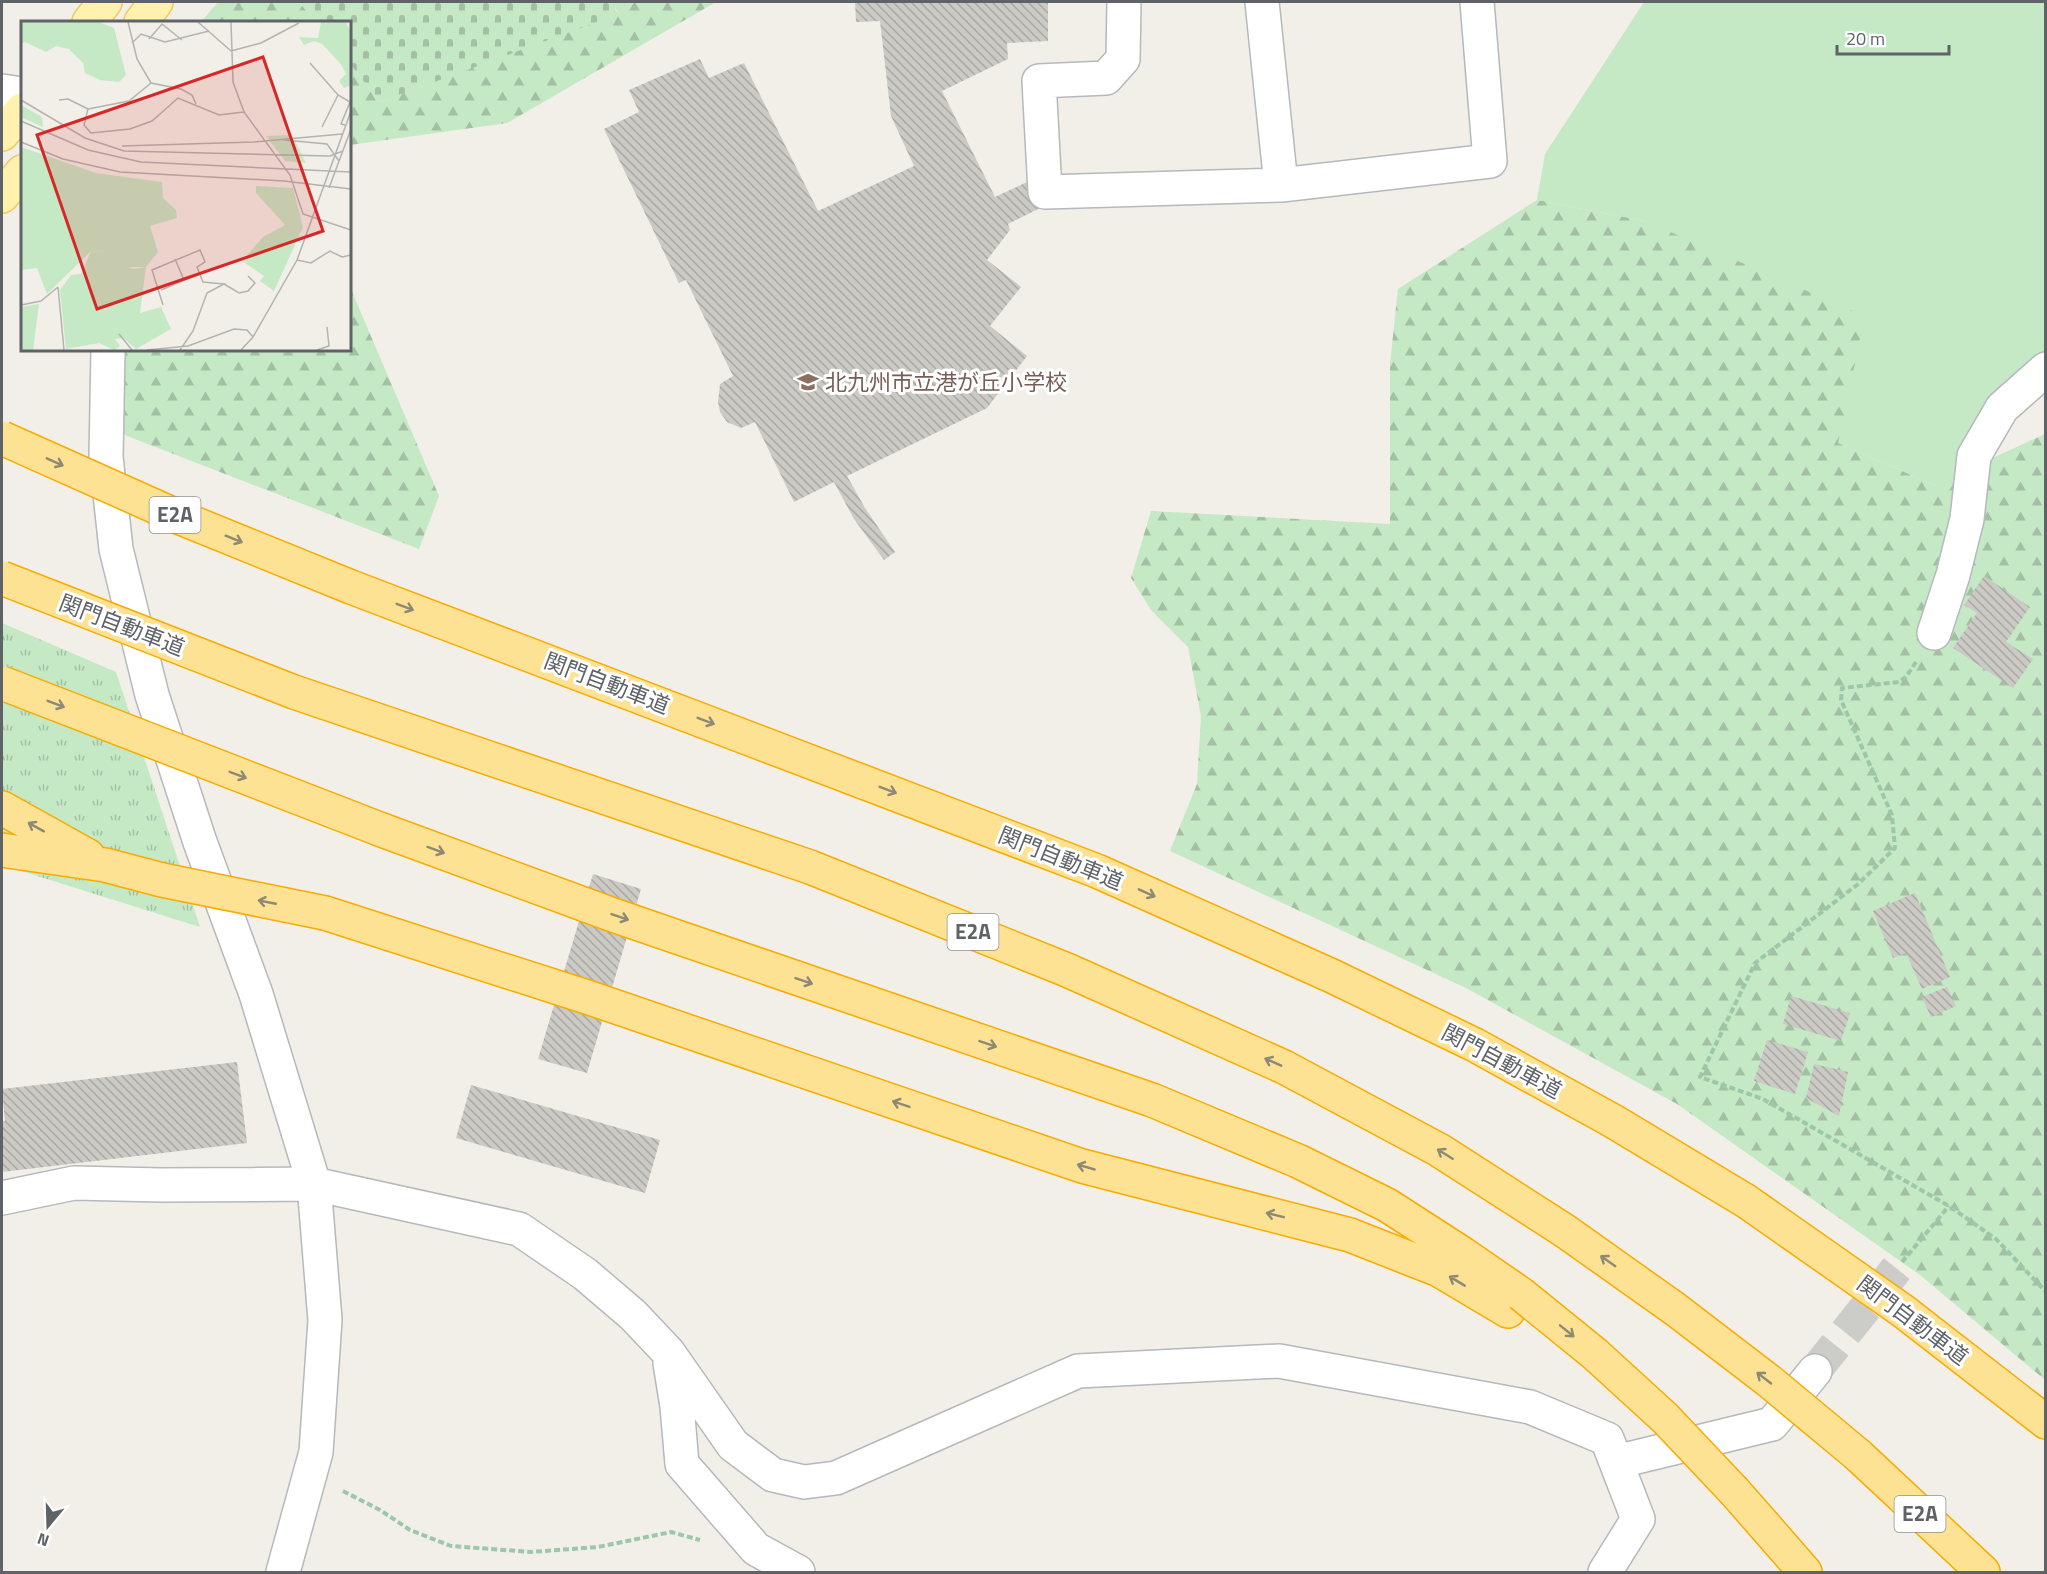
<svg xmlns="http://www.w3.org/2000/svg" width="2047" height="1574" viewBox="0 0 2047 1574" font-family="'Titillium Web','Noto Sans JP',sans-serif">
	<defs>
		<pattern id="forest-firs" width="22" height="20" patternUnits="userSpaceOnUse" patternTransform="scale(1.5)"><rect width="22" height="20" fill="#c5e8c5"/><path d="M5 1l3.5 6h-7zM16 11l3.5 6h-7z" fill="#a3c0a4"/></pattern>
		<pattern id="cemetery-stones" width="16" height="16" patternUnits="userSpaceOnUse" patternTransform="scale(1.5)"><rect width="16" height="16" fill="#c5e8c5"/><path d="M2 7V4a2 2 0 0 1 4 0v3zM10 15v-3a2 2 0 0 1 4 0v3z" fill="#a3c0a4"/></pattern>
		<pattern id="park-tufts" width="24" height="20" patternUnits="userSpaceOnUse" patternTransform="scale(1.5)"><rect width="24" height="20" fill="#c5e8c5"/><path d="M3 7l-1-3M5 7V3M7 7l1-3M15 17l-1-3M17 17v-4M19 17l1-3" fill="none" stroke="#a3c0a4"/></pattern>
		<pattern id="building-back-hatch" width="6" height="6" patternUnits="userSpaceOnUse" patternTransform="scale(1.5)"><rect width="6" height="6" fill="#cccac5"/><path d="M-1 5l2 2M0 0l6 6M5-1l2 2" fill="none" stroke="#a9a8a4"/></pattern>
	</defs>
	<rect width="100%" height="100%" fill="#f1efe8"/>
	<path fill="#c5e8c5" d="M 1644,2 L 2045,2 L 2045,354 L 1976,426 L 1955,476 L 1934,485 L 1838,443 L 1645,221 L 1537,200 L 1545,154 Z"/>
	<path fill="url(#forest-firs)" d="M 218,2 L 299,2 L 316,22 L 201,22 Z
		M 609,2 L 716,2 L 507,123 L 350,145 L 350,64 L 380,102 L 619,13 Z
		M 1537,200 L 1645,221 L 1865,316 L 1838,443 L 1934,485 L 2045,434 L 2045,1380 L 1920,1275 L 1677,1104 L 1466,988 L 1170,851 L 1197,784 L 1201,716 L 1188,647 L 1151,610 L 1131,578 L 1151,511 L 1390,524 L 1390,364 L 1398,289 Z
		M 350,287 L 439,496 L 419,549 L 122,434 L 125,350 L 350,350 Z"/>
	<path fill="url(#cemetery-stones)" d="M 299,2 L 609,2 L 619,14 L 380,102 L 350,64 L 350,22 L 316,22 Z"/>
	<path fill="url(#park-tufts)" d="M 2,623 L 116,672 L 200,927 L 2,865 Z"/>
	<path fill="url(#building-back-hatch)" d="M 855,2 L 1048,2 L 1048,41 L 1007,43 L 1008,59 L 942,91 L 995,197 L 1027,182 L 1040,208 L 1008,224 L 1010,230 L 987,260 L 1021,287 L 990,326 L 1027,356 L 987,408 L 847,476 L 865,508 L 895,552 L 884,560 L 854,519 L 834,482 L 794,502 L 755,422 L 741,428 L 727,422 L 720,412 L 718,402 L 720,384 L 733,376 L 686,280 L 679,283 L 604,129 L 639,112 L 629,90 L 700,59 L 709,78 L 744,63 L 818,211 L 914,166 L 891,116 L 880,21 L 856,22 Z
		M 1984,576 L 2030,607 L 2006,642 L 2033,659 L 2013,688 L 1953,648 L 1977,613 L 1964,605 Z
		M 593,874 L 641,889 L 587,1073 L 538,1059 Z
		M 1915,893 L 1950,977 L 1922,989 L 1906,953 L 1893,958 L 1873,911 Z
		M 1947,987 L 1956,1006 L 1931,1017 L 1922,997 Z
		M 1791,996 L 1850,1013 L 1841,1041 L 1783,1024 Z
		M 1767,1040 L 1808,1052 L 1795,1094 L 1754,1081 Z
		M 237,1062 L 247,1143 L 2,1172 L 2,1121 L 5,1121 L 2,1089 Z
		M 1814,1064 L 1848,1072 L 1839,1116 L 1806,1098 Z
		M 471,1085 L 660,1140 L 645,1193 L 456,1138 Z"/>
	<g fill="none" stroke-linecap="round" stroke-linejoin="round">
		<path stroke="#ccccc8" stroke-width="33" stroke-dasharray="33 16" stroke-linecap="butt" d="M 1815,1371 L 1902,1262"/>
		<defs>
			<path id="minor" d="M 1124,2 L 1123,59 L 1106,78 L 1039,81 L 1045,192 L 1281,185 L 1490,161 L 1477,2
				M 1262,2 L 1281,185
				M 2,91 L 22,94
				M 108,350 L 106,457 L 116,549 L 152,695 L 200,842 L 256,994 L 314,1184 L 325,1320 L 316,1452 L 283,1572
				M 1934,633 L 1953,575 L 1967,519 L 1974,456 L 2002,408 L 2046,369
				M 2,1198 L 74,1183 L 161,1185 L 314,1184 L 519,1229 L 585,1274 L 633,1315 L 668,1352 L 733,1445 L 773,1475 L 804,1482 L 836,1478 L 1078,1371 L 1279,1361 L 1530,1407 L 1607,1439 L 1638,1519 L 1605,1572
				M 670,1363 L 677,1406 L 682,1464 L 756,1549 L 798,1572
				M 1616,1462 L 1772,1424 L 1815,1371"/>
			<path id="major" d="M 89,22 L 105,2
				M 141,22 L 156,2
				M 2,134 L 22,110
				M 2,196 L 22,172"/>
			<path id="highway" d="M 351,587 L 1097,871 L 1332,976 L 1475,1045 L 1613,1121 L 1746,1201 L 1903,1311 L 2046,1422
				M 2,808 L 88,856
				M 382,830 L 613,915 L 1152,1100 L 1298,1161 L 1387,1205 L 1463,1254 L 1521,1294
				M 2,850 L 105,865 L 162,880
				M 325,913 L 587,997 L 1082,1166 L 1350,1235 L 1439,1270 L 1508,1311
				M 1858,1455 L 1983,1572
				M 1735,1492 L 1805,1572"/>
		</defs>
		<use href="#minor" stroke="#b5b8bc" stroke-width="36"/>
		<use href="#major" stroke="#f2c960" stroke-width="36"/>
		<use href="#highway" stroke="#f9ab00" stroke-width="36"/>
		<path stroke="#9cc7a9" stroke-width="4" stroke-dasharray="6 3" stroke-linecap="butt" d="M 1916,662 L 1906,677 L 1899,682 L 1842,688 L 1841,700 L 1892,815 L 1895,848 L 1857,885 L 1755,963 L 1700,1077 L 1763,1099 L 1949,1206 L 1996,1239 L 2046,1292
			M 1902,1262 L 1949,1206
			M 343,1491 L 380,1510 L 410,1530 L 451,1546 L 531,1552 L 598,1547 L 671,1532 L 700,1540"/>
		<use href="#minor" stroke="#fff" stroke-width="33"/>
		<use href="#major" stroke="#fff2af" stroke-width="33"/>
		<use href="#highway" stroke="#fde293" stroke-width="33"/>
		<defs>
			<path id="highway-bridge" d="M 2,438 L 181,518 L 351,587
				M 2,578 L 294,692 L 810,867 L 1067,970 L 1284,1067 L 1439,1150 L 1565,1231 L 1675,1309 L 1769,1381 L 1858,1455
				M 2,683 L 382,830
				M 162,880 L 325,913
				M 1521,1294 L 1595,1354 L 1665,1418 L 1735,1492"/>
		</defs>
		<use href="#highway-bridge" stroke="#f9ab00" stroke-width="36" stroke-linecap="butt"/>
		<use href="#highway-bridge" stroke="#fde293" stroke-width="33"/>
	</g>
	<defs><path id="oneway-shaft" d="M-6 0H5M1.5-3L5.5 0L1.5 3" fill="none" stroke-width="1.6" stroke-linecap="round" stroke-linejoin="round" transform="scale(1.5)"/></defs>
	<g stroke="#8e8975">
		<use href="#oneway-shaft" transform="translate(55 462) rotate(24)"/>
		<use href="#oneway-shaft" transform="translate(234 539) rotate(22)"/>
		<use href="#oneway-shaft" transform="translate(405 607) rotate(21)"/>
		<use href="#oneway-shaft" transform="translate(56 704) rotate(21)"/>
		<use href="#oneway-shaft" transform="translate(706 721) rotate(21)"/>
		<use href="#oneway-shaft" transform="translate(238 775) rotate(21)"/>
		<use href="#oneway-shaft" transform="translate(888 790) rotate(21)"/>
		<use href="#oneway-shaft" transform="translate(36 827) rotate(-151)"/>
		<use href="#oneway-shaft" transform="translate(436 850) rotate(20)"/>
		<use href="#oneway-shaft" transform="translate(1147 893) rotate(24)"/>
		<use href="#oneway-shaft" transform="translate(267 902) rotate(-169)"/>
		<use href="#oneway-shaft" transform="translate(620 917) rotate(19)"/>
		<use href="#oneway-shaft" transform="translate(804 981) rotate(19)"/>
		<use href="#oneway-shaft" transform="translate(988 1044) rotate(19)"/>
		<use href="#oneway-shaft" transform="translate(1273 1062) rotate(-156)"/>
		<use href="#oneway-shaft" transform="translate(901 1104) rotate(-161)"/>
		<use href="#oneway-shaft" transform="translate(1445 1154) rotate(-148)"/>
		<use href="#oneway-shaft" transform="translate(1086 1167) rotate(-164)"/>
		<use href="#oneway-shaft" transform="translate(1275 1215) rotate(-166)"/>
		<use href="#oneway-shaft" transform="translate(1608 1261) rotate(-145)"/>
		<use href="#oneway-shaft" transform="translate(1457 1281) rotate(-149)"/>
		<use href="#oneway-shaft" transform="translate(1567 1331) rotate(39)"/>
		<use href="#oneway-shaft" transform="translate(1764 1378) rotate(-142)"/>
	</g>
	<defs>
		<symbol id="school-bare" viewBox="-9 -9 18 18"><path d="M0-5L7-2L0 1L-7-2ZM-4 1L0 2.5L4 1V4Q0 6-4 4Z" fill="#8d6e63" stroke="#fff" stroke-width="2.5" paint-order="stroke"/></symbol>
	</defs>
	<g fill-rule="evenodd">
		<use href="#school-bare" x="793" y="367" width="30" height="30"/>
	</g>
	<g text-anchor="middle" stroke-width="6" stroke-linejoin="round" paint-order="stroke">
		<g fill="#fff" stroke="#8f9295" stroke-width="1.5">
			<rect x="149.5" y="497" width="51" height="36" rx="4.5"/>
			<rect x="947.5" y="914" width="51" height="36" rx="4.5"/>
			<rect x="1894.5" y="1496" width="51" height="36" rx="4.5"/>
		</g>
		<g font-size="21" font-weight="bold" fill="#5f6368">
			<text x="175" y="522">E2A</text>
			<text x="973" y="939">E2A</text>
			<text x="1920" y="1521">E2A</text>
		</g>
		<g font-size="22" fill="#785e54" stroke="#fff" text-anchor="start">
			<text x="825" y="390">北九州市立港が丘小学校</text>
		</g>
		<g font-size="22" fill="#5f6368" stroke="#fff">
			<text transform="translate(122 625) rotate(21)" y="8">関門自動車道</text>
			<text transform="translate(607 683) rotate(21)" y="8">関門自動車道</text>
			<text transform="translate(1061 858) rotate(22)" y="8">関門自動車道</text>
			<text transform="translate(1502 1061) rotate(28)" y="8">関門自動車道</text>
			<text transform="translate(1913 1320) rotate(37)" y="8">関門自動車道</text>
		</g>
	</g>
	<g transform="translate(21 21)">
		<rect width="330" height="330" fill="#f1efe8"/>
		<path d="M 70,230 L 82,231 L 112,248 L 125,246 L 119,292 L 140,286 L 150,308 L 115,328 L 102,317 L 94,318 L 99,325 L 93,329 L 78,322 L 45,328 L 39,269 L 50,254 L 60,253 Z" fill="#c5e8c5"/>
		<path d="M 0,1 L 78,1 L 93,7 L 105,54 L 98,61 L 79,59 L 64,52 L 62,42 L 48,28 L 35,25 L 25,31 L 4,21 L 0,23 ZM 300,1 L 325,1 L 330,12 L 330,64 L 323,67 L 318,60 L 325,53 L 320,43 L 301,23 L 293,20 L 283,24 L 278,16 L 297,17 ZM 0,84 L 21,96 L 22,106 L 0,96 ZM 0,126 L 75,152 L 141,161 L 142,177 L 155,189 L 156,197 L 129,205 L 137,231 L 125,246 L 84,246 L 82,231 L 70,230 L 26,273 L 16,247 L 0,249 ZM 235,165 L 272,167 L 282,206 L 253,270 L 239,260 L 243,255 L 221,240 L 242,216 L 264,204 L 235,172 ZM 274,224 L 237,247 L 243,238 L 234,232 Z" fill="#c5e8c5" fill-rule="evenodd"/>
		<path d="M 256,213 L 274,224 L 255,261 L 237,247 L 243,238 L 233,232 Z" fill="#c5e8c5"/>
		<path d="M 271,114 L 285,142 L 264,140 L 245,115 ZM 18,283 L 12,329 L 0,329 L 0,286 Z" fill="#c5e8c5"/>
		<path fill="none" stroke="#b3b3b1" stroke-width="1.5" d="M 107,1 L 116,38 L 130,62 L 160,68 L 171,74 L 175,83M 177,1 L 210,30M 210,1 L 212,61 L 223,91 L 269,154 L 282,193 L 330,209M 128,18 L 141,3 L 161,19M 111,22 L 120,13 L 144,21 L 188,10M 210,30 L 240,22 L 278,2M 289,42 L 317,74 L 329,81 L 320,103 L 324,104M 0,79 L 64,117 L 103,130 L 309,135 L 322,130M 38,79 L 47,78 L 67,88 L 63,104 L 70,112 L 109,108 L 131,100 L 157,77 L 198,94 L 223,91M 67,88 L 108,80 L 130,62M 0,100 L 67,129 L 120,141 L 330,151M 301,106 L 317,74M 263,119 L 306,123 L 318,140M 0,121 L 42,138 L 99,151 L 263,160 L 330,168M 101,125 L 232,121 L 321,113M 308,167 L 330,108M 154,238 L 163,259M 276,239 L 290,242 L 309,230 L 321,236 L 330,234M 203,263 L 218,272 L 227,270 L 234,262 L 227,255M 37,266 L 43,329M 140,269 L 178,253M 0,284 L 20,280 L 37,266M 142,284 L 131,249 L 179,229 L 184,241 L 176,246 L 182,261 L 203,263 L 186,272 L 172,310 L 159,329M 98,313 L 111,329M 126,329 L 167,325 L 213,308 L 226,309 L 232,316M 220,329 L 232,316 L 276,239 L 330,90M 296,329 L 308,325 L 306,306"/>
		<path fill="#d62828" fill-opacity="0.15" stroke="#d62828" stroke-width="3" d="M 242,36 L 302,210 L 76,288 L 16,114 Z"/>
		<rect width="330" height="330" fill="none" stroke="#5f6368" stroke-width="3"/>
	</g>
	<rect width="2047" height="1574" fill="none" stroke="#5f6368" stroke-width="6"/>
	<g transform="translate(48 1526) rotate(199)" stroke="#ffffff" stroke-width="4.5" paint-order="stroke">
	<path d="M0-4.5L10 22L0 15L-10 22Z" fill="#5f6368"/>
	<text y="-9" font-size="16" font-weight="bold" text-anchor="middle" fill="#5f6368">N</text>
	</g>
	<path d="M1837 45v9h112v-9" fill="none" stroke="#5f6368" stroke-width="3"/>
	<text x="1846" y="45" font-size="18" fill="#5f6368" stroke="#ffffff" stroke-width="4.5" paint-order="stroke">20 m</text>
</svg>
